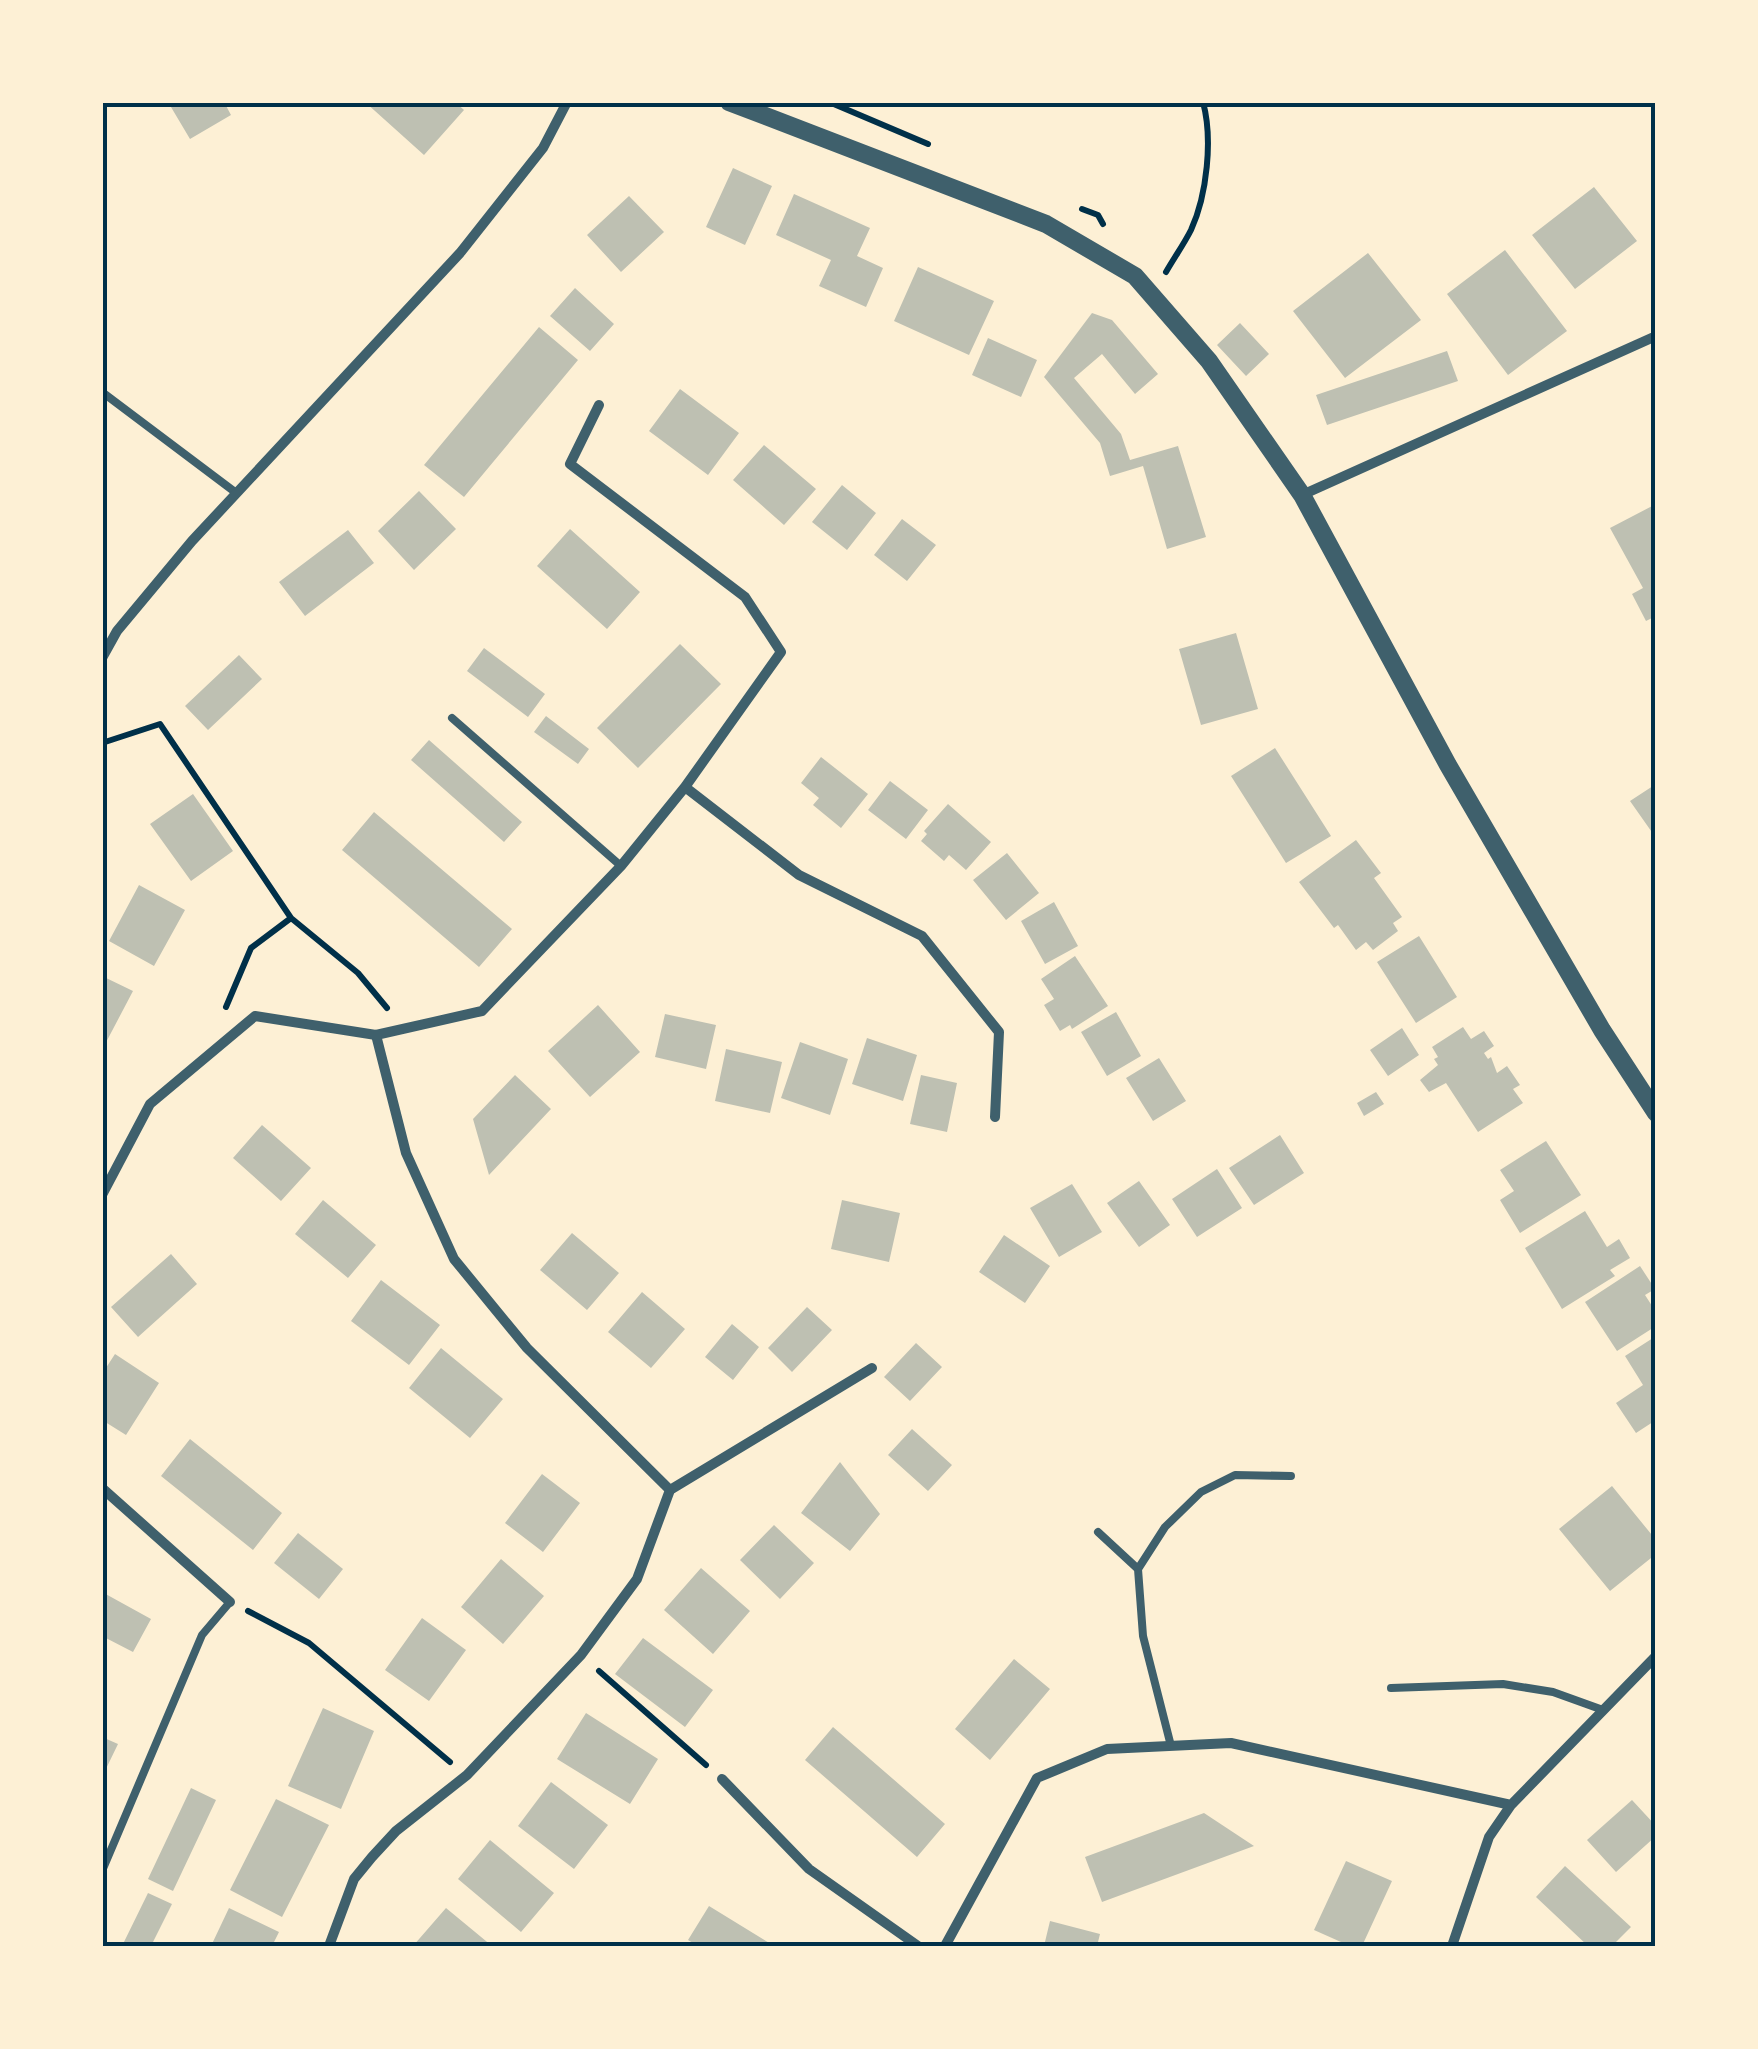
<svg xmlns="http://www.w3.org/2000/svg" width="1758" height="2049" viewBox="0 0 1758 2049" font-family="'DejaVu Sans',sans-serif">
	<rect width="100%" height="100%" fill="#fdf0d5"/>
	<path fill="#bec0b2" d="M 168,102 L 224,102 L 231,115 L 190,139 Z
		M 365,102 L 455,102 L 464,110 L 424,155 Z
		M 733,168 L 772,186 L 745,245 L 706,227 Z
		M 1594,187 L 1637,241 L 1575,289 L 1532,235 Z
		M 794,194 L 870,228 L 857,256 L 883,268 L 866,307 L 819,286 L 831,260 L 776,235 Z
		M 629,196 L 664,232 L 621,272 L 587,235 Z
		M 1505,250 L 1567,331 L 1508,375 L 1447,294 Z
		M 1368,253 L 1421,320 L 1345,378 L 1293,311 Z
		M 918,267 L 994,301 L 969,355 L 894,321 Z
		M 575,288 L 614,324 L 590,351 L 550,316 Z
		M 1092,313 L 1112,320 L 1158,374 L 1135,394 L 1102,354 L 1074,378 L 1121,434 L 1130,460 L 1178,446 L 1206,537 L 1167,549 L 1143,466 L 1110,476 L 1100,443 L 1044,377 Z
		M 1240,323 L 1269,354 L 1246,376 L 1217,345 Z
		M 539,327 L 578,360 L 464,497 L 424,465 Z
		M 988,338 L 1037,360 L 1021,397 L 972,375 Z
		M 1447,351 L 1458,381 L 1327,425 L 1316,395 Z
		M 680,389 L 739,433 L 708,475 L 649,431 Z
		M 764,445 L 816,489 L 784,525 L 733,480 Z
		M 842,485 L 876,513 L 847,550 L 812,522 Z
		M 419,491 L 456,529 L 414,570 L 378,531 Z
		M 1656,504 L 1656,616 L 1646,621 L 1632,594 L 1643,588 L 1610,528 Z
		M 902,519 L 936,545 L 907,581 L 874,555 Z
		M 570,529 L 640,592 L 607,629 L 537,566 Z
		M 348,530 L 374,563 L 305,616 L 279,582 Z
		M 1236,633 L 1258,709 L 1201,725 L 1179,649 Z
		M 680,644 L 721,684 L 638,768 L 597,728 Z
		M 484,648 L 545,694 L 528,717 L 467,671 Z
		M 239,655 L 262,679 L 208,730 L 185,706 Z
		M 546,716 L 589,749 L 578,764 L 534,732 Z
		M 429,740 L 522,822 L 504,842 L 411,760 Z
		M 1275,748 L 1331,836 L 1286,863 L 1231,776 Z
		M 821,757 L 868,794 L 841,828 L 813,805 L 819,798 L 801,783 Z
		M 890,781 L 928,810 L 906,839 L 868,810 Z
		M 1656,784 L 1656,838 L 1630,801 Z
		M 193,794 L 233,851 L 191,881 L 150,824 Z
		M 948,804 L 991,842 L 966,870 L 949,855 L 944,861 L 921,841 L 927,834 L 924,831 Z
		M 374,812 L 512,929 L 479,967 L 342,850 Z
		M 1356,840 L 1381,873 L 1374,878 L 1402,917 L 1393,923 L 1398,931 L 1373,950 L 1366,942 L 1356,950 L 1338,925 L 1334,928 L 1299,882 Z
		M 1007,853 L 1039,893 L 1006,920 L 973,880 Z
		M 139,885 L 185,910 L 154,966 L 109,941 Z
		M 1054,902 L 1078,946 L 1045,964 L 1021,921 Z
		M 1419,936 L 1457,997 L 1416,1023 L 1377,962 Z
		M 1075,956 L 1108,1006 L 1072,1029 L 1070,1025 L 1060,1031 L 1044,1005 L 1054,999 L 1041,979 Z
		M 102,976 L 133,991 L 102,1050 Z
		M 598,1005 L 640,1052 L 590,1097 L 548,1051 Z
		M 1116,1012 L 1141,1056 L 1107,1076 L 1081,1032 Z
		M 665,1014 L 716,1025 L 706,1069 L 655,1057 Z
		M 1463,1027 L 1471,1039 L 1484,1031 L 1494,1046 L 1484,1053 L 1488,1059 L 1491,1057 L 1497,1073 L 1507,1066 L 1520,1085 L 1513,1089 L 1523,1103 L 1478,1132 L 1446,1083 L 1429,1092 L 1420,1080 L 1438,1065 L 1434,1059 L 1438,1057 L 1432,1047 Z
		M 1402,1028 L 1419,1055 L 1388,1076 L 1370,1050 Z
		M 867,1038 L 917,1055 L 903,1101 L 852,1084 Z
		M 800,1042 L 848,1059 L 830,1115 L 781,1098 Z
		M 726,1049 L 782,1062 L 770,1113 L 715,1101 Z
		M 1159,1058 L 1186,1101 L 1153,1121 L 1126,1078 Z
		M 515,1075 L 551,1109 L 489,1175 L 473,1119 Z
		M 921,1075 L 957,1083 L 947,1132 L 910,1124 Z
		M 1376,1092 L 1384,1104 L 1364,1116 L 1357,1103 Z
		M 262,1125 L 311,1168 L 281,1201 L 233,1158 Z
		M 1280,1135 L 1304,1173 L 1254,1205 L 1229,1168 Z
		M 1546,1141 L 1581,1195 L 1520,1233 L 1500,1200 L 1514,1191 L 1500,1170 Z
		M 1217,1169 L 1242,1208 L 1197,1237 L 1172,1199 Z
		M 1139,1181 L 1170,1225 L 1139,1247 L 1107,1203 Z
		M 1072,1184 L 1102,1232 L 1059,1257 L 1030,1208 Z
		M 323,1200 L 376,1245 L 348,1278 L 295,1234 Z
		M 842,1200 L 900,1213 L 889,1262 L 831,1249 Z
		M 1585,1211 L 1607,1247 L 1619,1239 L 1630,1258 L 1610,1270 L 1615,1276 L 1562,1309 L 1525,1248 Z
		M 572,1233 L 619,1273 L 587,1310 L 540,1270 Z
		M 1004,1235 L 1050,1266 L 1025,1303 L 979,1272 Z
		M 171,1254 L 197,1284 L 138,1337 L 111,1307 Z
		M 1640,1266 L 1655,1289 L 1645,1295 L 1656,1312 L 1656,1326 L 1617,1351 L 1585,1302 Z
		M 381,1280 L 440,1325 L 409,1365 L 351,1321 Z
		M 642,1292 L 685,1329 L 651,1368 L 608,1332 Z
		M 807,1307 L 832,1330 L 792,1372 L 768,1348 Z
		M 732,1324 L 759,1347 L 733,1380 L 705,1357 Z
		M 1653,1338 L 1656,1420 L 1636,1433 L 1616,1403 L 1643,1385 L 1625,1356 Z
		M 916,1343 L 942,1367 L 910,1401 L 884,1377 Z
		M 441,1348 L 503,1399 L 470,1438 L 409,1388 Z
		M 115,1354 L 159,1383 L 126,1435 L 102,1420 L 102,1374 Z
		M 912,1429 L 952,1465 L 928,1491 L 888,1455 Z
		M 190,1439 L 282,1513 L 253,1550 L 161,1476 Z
		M 840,1462 L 880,1514 L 850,1551 L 801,1513 Z
		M 542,1474 L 580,1503 L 543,1552 L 505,1523 Z
		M 1612,1486 L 1656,1540 L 1656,1554 L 1610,1591 L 1559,1529 Z
		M 774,1525 L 814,1563 L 780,1599 L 740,1560 Z
		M 298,1533 L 343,1569 L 319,1599 L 274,1563 Z
		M 501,1559 L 544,1596 L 503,1644 L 461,1607 Z
		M 701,1568 L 750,1611 L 713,1654 L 664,1610 Z
		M 102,1592 L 151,1619 L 133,1652 L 102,1636 Z
		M 422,1618 L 466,1650 L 429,1701 L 385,1670 Z
		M 643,1638 L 713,1690 L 685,1727 L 615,1674 Z
		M 1014,1659 L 1050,1689 L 990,1760 L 955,1729 Z
		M 323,1708 L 374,1731 L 341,1809 L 288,1786 Z
		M 586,1713 L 658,1759 L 630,1804 L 557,1759 Z
		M 833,1727 L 945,1824 L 917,1857 L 805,1760 Z
		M 102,1737 L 118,1744 L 102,1777 Z
		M 551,1782 L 608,1825 L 574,1869 L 518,1826 Z
		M 191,1788 L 216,1800 L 173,1891 L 148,1879 Z
		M 276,1799 L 329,1825 L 282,1917 L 230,1890 Z
		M 1632,1800 L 1656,1826 L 1656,1836 L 1616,1872 L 1587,1840 Z
		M 1204,1813 L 1254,1846 L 1102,1902 L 1085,1857 Z
		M 490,1840 L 554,1893 L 521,1932 L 458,1879 Z
		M 1346,1861 L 1392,1881 L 1362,1946 L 1350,1946 L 1314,1930 Z
		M 1565,1866 L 1631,1927 L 1612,1946 L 1588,1946 L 1536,1897 Z
		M 148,1893 L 172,1904 L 151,1946 L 122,1946 Z
		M 709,1906 L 774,1946 L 698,1946 L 688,1940 Z
		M 229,1908 L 279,1932 L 272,1946 L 211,1946 Z
		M 446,1908 L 492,1946 L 413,1946 Z
		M 1050,1921 L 1100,1934 L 1097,1946 L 1044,1946 Z"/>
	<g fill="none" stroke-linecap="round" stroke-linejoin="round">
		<path stroke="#003049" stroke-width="6" d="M 829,102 L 928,144
			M 1082,209 L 1098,215 L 1103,224
			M 1166,272 C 1174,258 1184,244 1191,230 C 1207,195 1213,139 1203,102
			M 102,743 L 160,724 L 291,918
			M 226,1007 L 251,948 L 291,918 L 358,973 L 387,1008
			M 248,1611 L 309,1643 L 450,1762
			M 599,1671 L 706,1765"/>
		<path stroke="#3f606c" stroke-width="8" d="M 102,392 L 235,492
			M 452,718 L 621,866
			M 1098,1532 L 1138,1569
			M 1391,1688 L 1503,1684 L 1553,1692 L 1603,1710
			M 1171,1746 L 1143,1636 L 1138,1569 L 1165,1527 L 1201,1492 L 1235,1475 L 1291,1476
			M 102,1871 L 202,1635 L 230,1602"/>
		<path stroke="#3f606c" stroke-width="10" d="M 1302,495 L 1656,336
			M 102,658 L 117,631 L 192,541 L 460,253 L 543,148 L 567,102
			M 685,787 L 799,875 L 922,936 L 999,1032 L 995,1117
			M 102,1195 L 150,1104 L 255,1016 L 376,1035 L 482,1011 L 621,866 L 685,787 L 781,652 L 745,597 L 570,464 L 599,405
			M 102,1488 L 230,1602
			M 670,1490 L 872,1368
			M 722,1779 L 809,1869 L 918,1946
			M 329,1946 L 354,1879 L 372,1857 L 396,1831 L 467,1775 L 581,1655 L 637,1579 L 670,1490 L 527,1348 L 454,1259 L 406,1153 L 376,1035
			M 945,1946 L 1037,1778 L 1107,1749 L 1231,1743 L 1511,1805
			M 1452,1946 L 1489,1837 L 1511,1805 L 1656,1656"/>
		<path stroke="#3f606c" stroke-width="18" d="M 729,102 L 1046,224 L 1135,276 L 1209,361 L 1302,495 L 1448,765 L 1602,1030 L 1656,1113"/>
	</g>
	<rect width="1758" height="2049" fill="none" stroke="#fdf0d5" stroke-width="210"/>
	<rect x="105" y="105" width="1548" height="1839" fill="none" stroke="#003049" stroke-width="4"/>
</svg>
